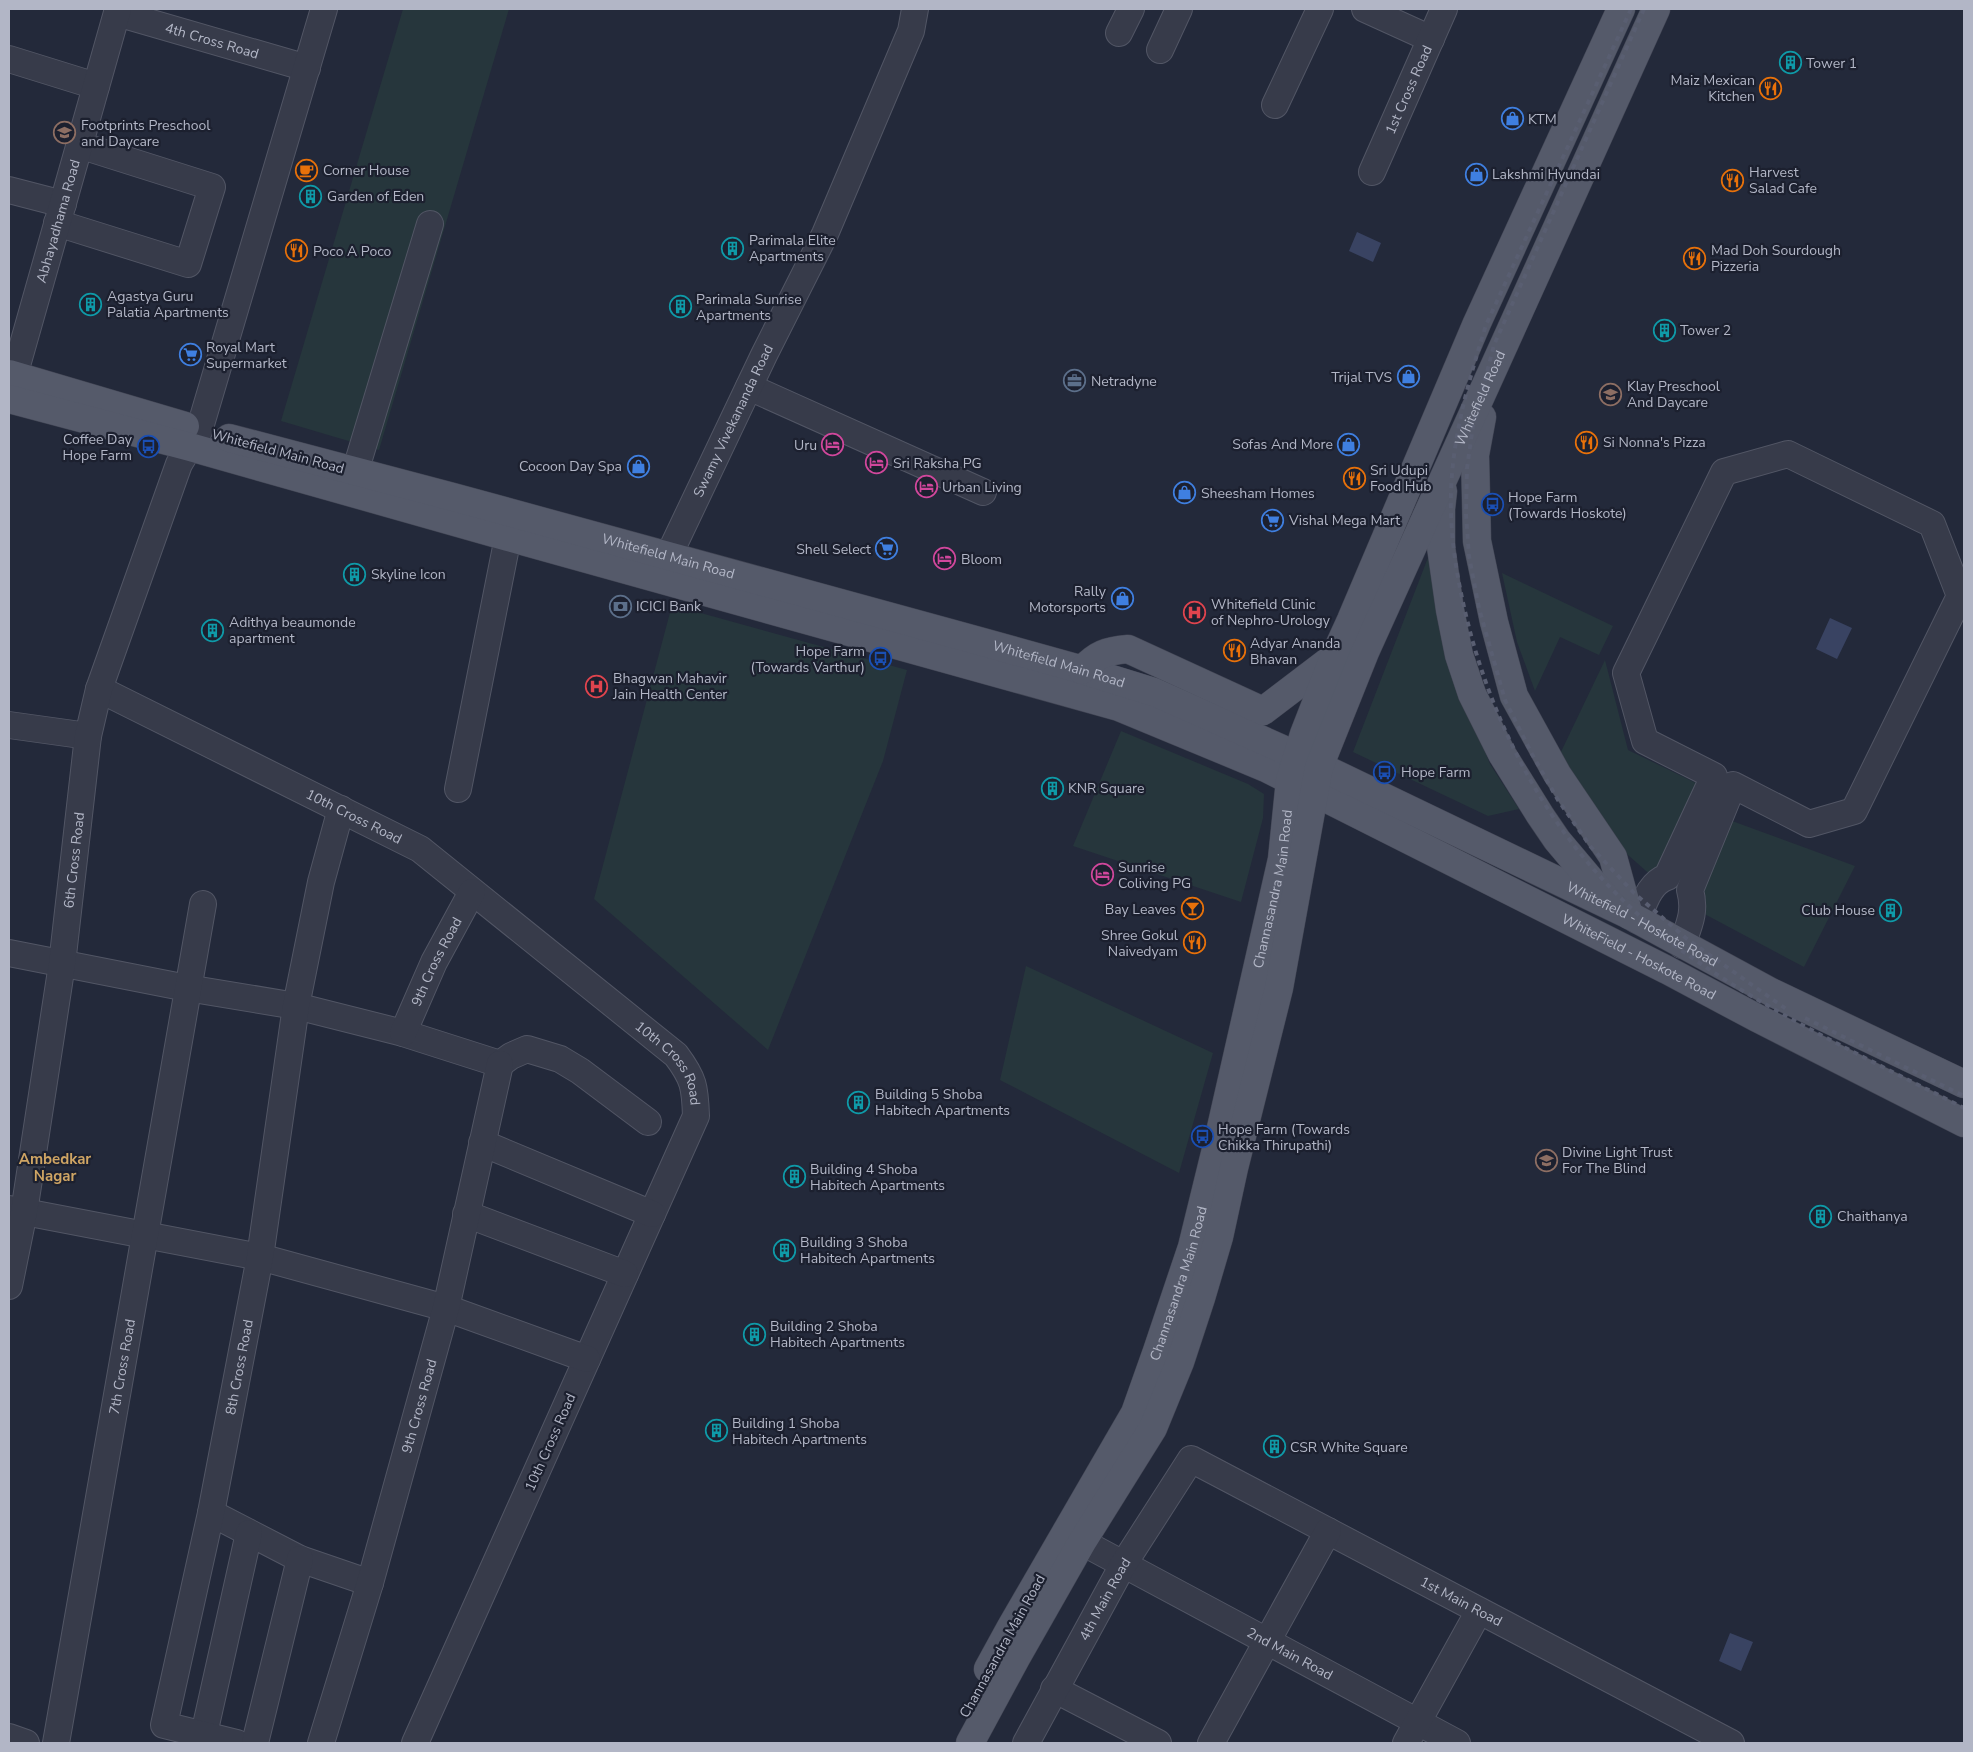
<svg xmlns="http://www.w3.org/2000/svg" width="1973" height="1752" viewBox="0 0 1973 1752" font-family="'Nunito Sans',sans-serif">
	<rect width="100%" height="100%" fill="#23293a"/>
	<path fill="#26363c" d="M 403,9 L 509,9 L 379,450 L 281,421 Z
		M 1429,555 L 1464,699 L 1490,764 L 1519,809 L 1488,816 L 1353,752 Z
		M 1502,573 L 1613,626 L 1599,655 L 1560,637 L 1535,691 L 1517,642 Z
		M 672,605 L 907,670 L 883,761 L 768,1050 L 594,899 Z
		M 1605,660 L 1628,750 L 1700,785 L 1654,878 L 1628,855 L 1559,756 Z
		M 1121,731 L 1248,784 L 1264,794 L 1263,818 L 1241,902 L 1073,846 Z
		M 1724,818 L 1855,866 L 1804,967 L 1697,910 Z
		M 1026,966 L 1213,1053 L 1179,1173 L 1000,1080 Z"/>
	<path fill="#394362" d="M 1357,232 L 1381,243 L 1373,262 L 1349,251 Z
		M 1830,618 L 1852,628 L 1837,659 L 1816,649 Z
		M 1730,1633 L 1753,1642 L 1741,1671 L 1719,1661 Z"/>
	<g fill="none" stroke-linecap="round" stroke-linejoin="round">
		<defs>
			<g id="minor">
				<path d="M 1365,9 L 1431,39"/>
				<path id="s1" d="M 117,13 L 307,68"/>
				<path d="M 1119,33 L 1131,9"/>
				<path d="M 1160,50 L 1179,9"/>
				<path d="M 9,59 L 96,86"/>
				<path d="M 1275,105 L 1320,9"/>
				<path id="s2" d="M 1372,172 L 1444,9"/>
				<path d="M 9,190 L 63,204"/>
				<path d="M 57,223 L 188,264 L 212,187 L 79,145"/>
				<path id="s3" d="M 14,376 L 118,9"/>
				<path d="M 749,387 L 983,492"/>
				<path d="M 355,472 L 430,224"/>
				<path id="s4" d="M 668,557 L 764,355 L 825,234 L 911,31 L 915,9"/>
				<path id="s5" d="M 99,689 L 420,849 L 676,1055 C 694,1079 695,1087 696,1116 L 415,1743"/>
				<path d="M 9,725 L 88,736"/>
				<path d="M 458,789 L 508,537"/>
				<path d="M 1637,920 C 1644,904 1649,883 1667,877 L 1714,776 L 1645,741 L 1626,673 L 1724,472 L 1788,454 L 1932,524 L 1960,596 L 1854,811 L 1809,824 L 1733,785 L 1690,890 C 1696,912 1689,925 1682,945"/>
				<path d="M 9,953 L 187,988 L 296,1006 L 403,1033 L 500,1064"/>
				<path id="s6" d="M 403,1033 L 434,962 L 472,892"/>
				<path d="M 500,1064 L 511,1056 L 527,1049 L 560,1059 L 580,1071 L 648,1122"/>
				<path d="M 482,1143 L 652,1214"/>
				<path d="M 9,1209 L 260,1257 L 446,1308 L 587,1359"/>
				<path d="M 466,1214 L 625,1274"/>
				<path id="s7" d="M 9,1286 L 24,1212 L 62,964 L 88,736 L 99,689 L 179,464 L 199,431 L 324,9"/>
				<path d="M 211,1513 L 300,1559 L 370,1583"/>
				<path id="s8" d="M 1082,1542 L 1457,1743"/>
				<path d="M 1054,1689 L 1158,1743"/>
				<path d="M 204,1734 L 249,1533"/>
				<path d="M 9,1737 L 26,1743"/>
				<path id="s9" d="M 56,1743 L 203,904"/>
				<path id="s10" d="M 237,1743 L 164,1725 L 211,1513 L 260,1257 L 296,1006 L 321,882 L 341,809"/>
				<path d="M 255,1743 L 300,1559"/>
				<path id="s11" d="M 321,1743 L 370,1583 L 446,1308 L 500,1064"/>
				<path id="s12" d="M 1026,1743 L 1123,1565 L 1191,1459 L 1731,1743"/>
				<path d="M 1211,1743 L 1328,1531"/>
				<path d="M 1406,1743 L 1479,1611"/>
			</g>
			<g id="major">
				<path d="M 9,374 L 185,426"/>
				<path id="s13" d="M 9,399 L 190,447 L 508,537 L 1119,707 L 1266,768 L 1667,970 L 1757,1018 L 1964,1123"/>
				<path d="M 1482,417 L 1475,455 L 1477,541 L 1494,622 L 1514,696 L 1557,774 L 1613,857 L 1629,915"/>
				<path id="s14" d="M 229,438 L 453,497 L 979,641 L 1076,668 L 1154,692 L 1298,756 L 1629,915 L 1771,992 L 1964,1084"/>
				<path d="M 1443,491 L 1441,509 L 1441,547 L 1450,610 L 1459,655 L 1472,694 L 1502,754 L 1540,815 L 1557,840 L 1611,904"/>
				<path d="M 1082,670 C 1097,654 1106,651 1128,649 L 1263,711 L 1334,657"/>
				<path id="s15" d="M 988,1669 L 1011,1627 L 1135,1413 L 1157,1351 L 1192,1247 L 1218,1141 L 1282,859 L 1290,780 L 1304,734 L 1334,657 L 1351,620 L 1477,323 L 1621,9"/>
				<path id="s16" d="M 970,1743 L 1016,1658 L 1082,1542 L 1153,1428 L 1180,1362 L 1201,1298 L 1219,1237 L 1234,1168 L 1279,988 L 1319,767 L 1365,652 L 1656,9"/>
			</g>
		</defs>
		<use href="#minor" stroke="#525665" stroke-width="28"/>
		<use href="#major" stroke="#404453" stroke-width="29"/>
		<use href="#minor" stroke="#373b4a" stroke-width="26"/>
		<use href="#major" stroke="#555a6a" stroke-width="28"/>
		<path stroke="#595e71" stroke-width="4" stroke-dasharray="5 5" stroke-linecap="butt" d="M 1631,9 L 1486,325 C 1467,386 1449,448 1451,512 C 1452,555 1461,598 1472,639 C 1504,751 1560,848 1649,924 C 1659,932 1669,942 1681,950 C 1769,1013 1868,1059 1964,1108
			M 1644,9 L 1494,345 L 1473,426 L 1467,468 L 1466,514 L 1469,556 L 1479,608 L 1505,700 L 1532,754 L 1558,800 L 1591,847 L 1634,893 L 1687,939 L 1789,1011
			M 1805,1018 L 1964,1096"/>
	</g>
	<defs>
		<symbol id="building-ring" viewBox="-11 -11 22 22"><circle r="9.5" fill="#1c202f" stroke="#0f9aa8" stroke-width="1.5"/><path d="M-4-6H4V6H1V3H-1V6H-4ZM-2.5-4.3h1.7v1.8h-1.7ZM.8-4.3h1.7v1.8H.8ZM-2.5-1h1.7V.8h-1.7ZM.8-1h1.7V.8H.8Z" fill="#0f9aa8"/></symbol>
		<symbol id="restaurant-ring" viewBox="-11 -11 22 22"><circle r="9.5" fill="#1c202f" stroke="#e8710a" stroke-width="1.5"/><path d="M-5-6h1v4h1v-4h1v4h1v-4h1v5L-1.5 .5V6h-2V.5L-5-1ZM5-6V6H3V1.5H1.5Q1.5-4 5-6Z" fill="#e8710a"/></symbol>
		<symbol id="shop-ring" viewBox="-11 -11 22 22"><circle r="9.5" fill="#1c202f" stroke="#3f7fe0" stroke-width="1.5"/><path d="M-5-2.5h2.3a2.7 3.5 0 0 1 5.4 0H5L5.5 6h-11ZM-1.5-2.5h3a1.5 2.3 0 0 0-3 0Z" fill="#3f7fe0"/></symbol>
		<symbol id="school-ring" viewBox="-11 -11 22 22"><circle r="9.5" fill="#1c202f" stroke="#8d6e63" stroke-width="1.5"/><path d="M0-5L7-2L0 1L-7-2ZM-4 1L0 2.5L4 1V4Q0 6-4 4Z" fill="#8d6e63"/></symbol>
		<symbol id="cafe-ring" viewBox="-11 -11 22 22"><circle r="9.5" fill="#1c202f" stroke="#e8710a" stroke-width="1.5"/><path d="M-5.5-4.5H6V0H3Q3 3.5 0 3.5H-2.5Q-5.5 3.5-5.5 0ZM3-3.2v2h1.7v-2ZM-6 4.5H4V6H-6Z" fill="#e8710a"/></symbol>
		<symbol id="supermarket-ring" viewBox="-11 -11 22 22"><circle r="9.5" fill="#1c202f" stroke="#3f7fe0" stroke-width="1.5"/><path d="M-6-5.5h2.5l.6 2H6L4.5 2H-2.5L-4.4-4H-6ZM-1.5 3.2a1.3 1.3 0 1 0 .1 0ZM3 3.2a1.3 1.3 0 1 0 .1 0Z" fill="#3f7fe0"/></symbol>
		<symbol id="office-ring" viewBox="-11 -11 22 22"><circle r="9.5" fill="#1c202f" stroke="#5c6f8a" stroke-width="1.5"/><path d="M-6-3h4V-5.5h4V-3h4V5H-6ZM-1-4.5V-3h2v-1.5ZM-6 0V1H6V0Z" fill="#5c6f8a"/></symbol>
		<symbol id="hotel-ring" viewBox="-11 -11 22 22"><circle r="9.5" fill="#1c202f" stroke="#d1479c" stroke-width="1.5"/><path d="M-6-4.5h1.5V1H6V5H4.5V3h-9V5H-6ZM-4 0a1.8 1.8 0 1 1 3.6 0ZM.5 0V-2.5h3Q6-2.5 6 0Z" fill="#d1479c"/></symbol>
		<symbol id="bus-ring" viewBox="-11 -11 22 22"><circle r="9.5" fill="#1c202f" stroke="#1a4fb4" stroke-width="1.5"/><path d="M-5-6H5V4H4V6H2V4H-2V6H-4V4H-5ZM-3.5-4V0h7V-4ZM-3.5 1.2v1.5H-2V1.2ZM2 1.2v1.5H3.5V1.2Z" fill="#1a4fb4"/></symbol>
		<symbol id="bank-ring" viewBox="-11 -11 22 22"><circle r="9.5" fill="#1c202f" stroke="#5c6f8a" stroke-width="1.5"/><path d="M-6-4H6V4H-6ZM0-2.3a2.3 2.3 0 1 0 0 4.6a2.3 2.3 0 1 0 0-4.6Z" fill="#5c6f8a"/></symbol>
		<symbol id="hospital-ring" viewBox="-11 -11 22 22"><circle r="9.5" fill="#1c202f" stroke="#e0444e" stroke-width="1.5"/><path d="M-5-5h3v3.5h4V-5h3V5h-3V1.5h-4V5h-3Z" fill="#e0444e"/></symbol>
		<symbol id="bar-ring" viewBox="-11 -11 22 22"><circle r="9.5" fill="#1c202f" stroke="#e8710a" stroke-width="1.5"/><path d="M-6-5H6L.8 .8V4.5H3.5V6h-7V4.5H-.8V.8Z" fill="#e8710a"/></symbol>
	</defs>
	<g fill-rule="evenodd">
		<use href="#building-ring" x="1778" y="50" width="25" height="25"/>
		<use href="#restaurant-ring" x="1758" y="76" width="25" height="25"/>
		<use href="#shop-ring" x="1500" y="106" width="25" height="25"/>
		<use href="#school-ring" x="52" y="120" width="25" height="25"/>
		<use href="#cafe-ring" x="294" y="158" width="25" height="25"/>
		<use href="#shop-ring" x="1464" y="162" width="25" height="25"/>
		<use href="#restaurant-ring" x="1720" y="168" width="25" height="25"/>
		<use href="#building-ring" x="298" y="184" width="25" height="25"/>
		<use href="#building-ring" x="720" y="236" width="25" height="25"/>
		<use href="#restaurant-ring" x="284" y="238" width="25" height="25"/>
		<use href="#restaurant-ring" x="1682" y="246" width="25" height="25"/>
		<use href="#building-ring" x="78" y="292" width="25" height="25"/>
		<use href="#building-ring" x="668" y="294" width="25" height="25"/>
		<use href="#building-ring" x="1652" y="318" width="25" height="25"/>
		<use href="#supermarket-ring" x="178" y="342" width="25" height="25"/>
		<use href="#shop-ring" x="1396" y="364" width="25" height="25"/>
		<use href="#office-ring" x="1062" y="368" width="25" height="25"/>
		<use href="#school-ring" x="1598" y="382" width="25" height="25"/>
		<use href="#restaurant-ring" x="1574" y="430" width="25" height="25"/>
		<use href="#shop-ring" x="1336" y="432" width="25" height="25"/>
		<use href="#hotel-ring" x="820" y="432" width="25" height="25"/>
		<use href="#bus-ring" x="136" y="434" width="25" height="25"/>
		<use href="#hotel-ring" x="864" y="450" width="25" height="25"/>
		<use href="#shop-ring" x="626" y="454" width="25" height="25"/>
		<use href="#restaurant-ring" x="1342" y="466" width="25" height="25"/>
		<use href="#hotel-ring" x="914" y="474" width="25" height="25"/>
		<use href="#shop-ring" x="1172" y="480" width="25" height="25"/>
		<use href="#bus-ring" x="1480" y="492" width="25" height="25"/>
		<use href="#supermarket-ring" x="1260" y="508" width="25" height="25"/>
		<use href="#supermarket-ring" x="874" y="536" width="25" height="25"/>
		<use href="#hotel-ring" x="932" y="546" width="25" height="25"/>
		<use href="#building-ring" x="342" y="562" width="25" height="25"/>
		<use href="#shop-ring" x="1110" y="586" width="25" height="25"/>
		<use href="#bank-ring" x="608" y="594" width="25" height="25"/>
		<use href="#hospital-ring" x="1182" y="600" width="25" height="25"/>
		<use href="#building-ring" x="200" y="618" width="25" height="25"/>
		<use href="#restaurant-ring" x="1222" y="638" width="25" height="25"/>
		<use href="#bus-ring" x="868" y="646" width="25" height="25"/>
		<use href="#hospital-ring" x="584" y="674" width="25" height="25"/>
		<use href="#bus-ring" x="1372" y="760" width="25" height="25"/>
		<use href="#building-ring" x="1040" y="776" width="25" height="25"/>
		<use href="#hotel-ring" x="1090" y="862" width="25" height="25"/>
		<use href="#bar-ring" x="1180" y="896" width="25" height="25"/>
		<use href="#building-ring" x="1878" y="898" width="25" height="25"/>
		<use href="#restaurant-ring" x="1182" y="930" width="25" height="25"/>
		<use href="#building-ring" x="846" y="1090" width="25" height="25"/>
		<use href="#bus-ring" x="1190" y="1124" width="25" height="25"/>
		<use href="#school-ring" x="1534" y="1148" width="25" height="25"/>
		<use href="#building-ring" x="782" y="1164" width="25" height="25"/>
		<use href="#building-ring" x="1808" y="1204" width="25" height="25"/>
		<use href="#building-ring" x="772" y="1238" width="25" height="25"/>
		<use href="#building-ring" x="742" y="1322" width="25" height="25"/>
		<use href="#building-ring" x="704" y="1418" width="25" height="25"/>
		<use href="#building-ring" x="1262" y="1434" width="25" height="25"/>
	</g>
	<g text-anchor="middle" stroke-width="4.5" stroke-linejoin="round" paint-order="stroke">
		<g font-size="14" fill="#b2b6c6" stroke="#1c202f">
			<text dy="5" stroke="none"><textPath href="#s1" startOffset="99">4th Cross Road</textPath></text>
			<text dy="5" stroke="none"><textPath href="#s2" startOffset="90">1st Cross Road</textPath></text>
			<text dy="5" stroke="none"><textPath href="#s3" startOffset="161">Abhayadhama Road</textPath></text>
			<text dy="5" stroke="none"><textPath href="#s16" startOffset="1450">Whitefield Road</textPath></text>
			<text dy="5" stroke="none"><textPath href="#s4" startOffset="151">Swamy Vivekananda Road</textPath></text>
			<text transform="translate(278 451) rotate(15)" y="5">Whitefield Main Road</text>
			<text dy="5" stroke="none"><textPath href="#s14" startOffset="455">Whitefield Main Road</textPath></text>
			<text dy="5" stroke="none"><textPath href="#s14" startOffset="860">Whitefield Main Road</textPath></text>
			<text dy="5" stroke="none"><textPath href="#s5" startOffset="285">10th Cross Road</textPath></text>
			<text dy="5" stroke="none"><textPath href="#s7" startOffset="431">6th Cross Road</textPath></text>
			<text dy="5" stroke="none"><textPath href="#s15" startOffset="838">Channasandra Main Road</textPath></text>
			<text dy="5" stroke="none"><textPath href="#s14" startOffset="1500">Whitefield - Hoskote Road</textPath></text>
			<text dy="5" stroke="none"><textPath href="#s13" startOffset="1729">WhiteField - Hoskote Road</textPath></text>
			<text dy="5" stroke="none"><textPath href="#s6" startOffset="79">9th Cross Road</textPath></text>
			<text dy="5" stroke="none"><textPath href="#s5" startOffset="690">10th Cross Road</textPath></text>
			<text dy="5" stroke="none"><textPath href="#s15" startOffset="432">Channasandra Main Road</textPath></text>
			<text dy="5" stroke="none"><textPath href="#s9" startOffset="382">7th Cross Road</textPath></text>
			<text dy="5" stroke="none"><textPath href="#s10" startOffset="441">8th Cross Road</textPath></text>
			<text dy="5" stroke="none"><textPath href="#s11" startOffset="351">9th Cross Road</textPath></text>
			<text transform="translate(550 1442) rotate(-66)" y="5">10th Cross Road</text>
			<text dy="5" stroke="none"><textPath href="#s12" startOffset="164">4th Main Road</textPath></text>
			<text dy="5" stroke="none"><textPath href="#s12" startOffset="634">1st Main Road</textPath></text>
			<text transform="translate(1002 1646) rotate(-61)" y="5">Channasandra Main Road</text>
			<text dy="5" stroke="none"><textPath href="#s8" startOffset="236">2nd Main Road</textPath></text>
		</g>
		<g font-size="14" fill="#b2b6c6" stroke="#1c202f" text-anchor="start">
			<text x="1806" y="68">Tower 1</text>
			<text x="1755" y="85" text-anchor="end">Maiz Mexican<tspan x="1755" dy="16">Kitchen</tspan></text>
			<text x="1528" y="124">KTM</text>
			<text x="81" y="130">Footprints Preschool<tspan x="81" dy="16">and Daycare</tspan></text>
			<text x="323" y="175">Corner House</text>
			<text x="1749" y="177">Harvest<tspan x="1749" dy="16">Salad Cafe</tspan></text>
			<text x="1492" y="179">Lakshmi Hyundai</text>
			<text x="327" y="201">Garden of Eden</text>
			<text x="749" y="245">Parimala Elite<tspan x="749" dy="16">Apartments</tspan></text>
			<text x="1711" y="255">Mad Doh Sourdough<tspan x="1711" dy="16">Pizzeria</tspan></text>
			<text x="313" y="256">Poco A Poco</text>
			<text x="107" y="301">Agastya Guru<tspan x="107" dy="16">Palatia Apartments</tspan></text>
			<text x="696" y="304">Parimala Sunrise<tspan x="696" dy="16">Apartments</tspan></text>
			<text x="1680" y="335">Tower 2</text>
			<text x="206" y="352">Royal Mart<tspan x="206" dy="16">Supermarket</tspan></text>
			<text x="1392" y="382" text-anchor="end">Trijal TVS</text>
			<text x="1091" y="386">Netradyne</text>
			<text x="1627" y="391">Klay Preschool<tspan x="1627" dy="16">And Daycare</tspan></text>
			<text x="132" y="444" text-anchor="end">Coffee Day<tspan x="132" dy="16">Hope Farm</tspan></text>
			<text x="1603" y="447">Si Nonna's Pizza</text>
			<text x="1333" y="449" text-anchor="end">Sofas And More</text>
			<text x="817" y="450" text-anchor="end">Uru</text>
			<text x="893" y="468">Sri Raksha PG</text>
			<text x="622" y="471" text-anchor="end">Cocoon Day Spa</text>
			<text x="1370" y="475">Sri Udupi<tspan x="1370" dy="16">Food Hub</tspan></text>
			<text x="942" y="492">Urban Living</text>
			<text x="1201" y="498">Sheesham Homes</text>
			<text x="1508" y="502">Hope Farm<tspan x="1508" dy="16">(Towards Hoskote)</tspan></text>
			<text x="1289" y="525">Vishal Mega Mart</text>
			<text x="871" y="554" text-anchor="end">Shell Select</text>
			<text x="961" y="564">Bloom</text>
			<text x="371" y="579">Skyline Icon</text>
			<text x="1106" y="596" text-anchor="end">Rally<tspan x="1106" dy="16">Motorsports</tspan></text>
			<text x="1211" y="609">Whitefield Clinic<tspan x="1211" dy="16">of Nephro-Urology</tspan></text>
			<text x="636" y="611">ICICI Bank</text>
			<text x="229" y="627">Adithya beaumonde<tspan x="229" dy="16">apartment</tspan></text>
			<text x="1250" y="648">Adyar Ananda<tspan x="1250" dy="16">Bhavan</tspan></text>
			<text x="865" y="656" text-anchor="end">Hope Farm<tspan x="865" dy="16">(Towards Varthur)</tspan></text>
			<text x="613" y="683">Bhagwan Mahavir<tspan x="613" dy="16">Jain Health Center</tspan></text>
			<text x="1401" y="777">Hope Farm</text>
			<text x="1068" y="793">KNR Square</text>
			<text x="1118" y="872">Sunrise<tspan x="1118" dy="16">Coliving PG</tspan></text>
			<text x="1176" y="914" text-anchor="end">Bay Leaves</text>
			<text x="1875" y="915" text-anchor="end">Club House</text>
			<text x="1178" y="940" text-anchor="end">Shree Gokul<tspan x="1178" dy="16">Naivedyam</tspan></text>
			<text x="875" y="1099">Building 5 Shoba<tspan x="875" dy="16">Habitech Apartments</tspan></text>
			<text x="1218" y="1134">Hope Farm (Towards<tspan x="1218" dy="16">Chikka Thirupathi)</tspan></text>
			<text x="1562" y="1157">Divine Light Trust<tspan x="1562" dy="16">For The Blind</tspan></text>
			<text x="810" y="1174">Building 4 Shoba<tspan x="810" dy="16">Habitech Apartments</tspan></text>
			<text x="1837" y="1221">Chaithanya</text>
			<text x="800" y="1247">Building 3 Shoba<tspan x="800" dy="16">Habitech Apartments</tspan></text>
			<text x="770" y="1331">Building 2 Shoba<tspan x="770" dy="16">Habitech Apartments</tspan></text>
			<text x="732" y="1428">Building 1 Shoba<tspan x="732" dy="16">Habitech Apartments</tspan></text>
			<text x="1290" y="1452">CSR White Square</text>
		</g>
		<g font-size="15" font-weight="bold" fill="#cfa564" stroke="#1c202f">
			<text x="55" y="1164">Ambedkar<tspan x="55" dy="17">Nagar</tspan></text>
		</g>
	</g>
	<rect width="1973" height="1752" fill="none" stroke="#b2b6c6" stroke-width="20"/>
</svg>
